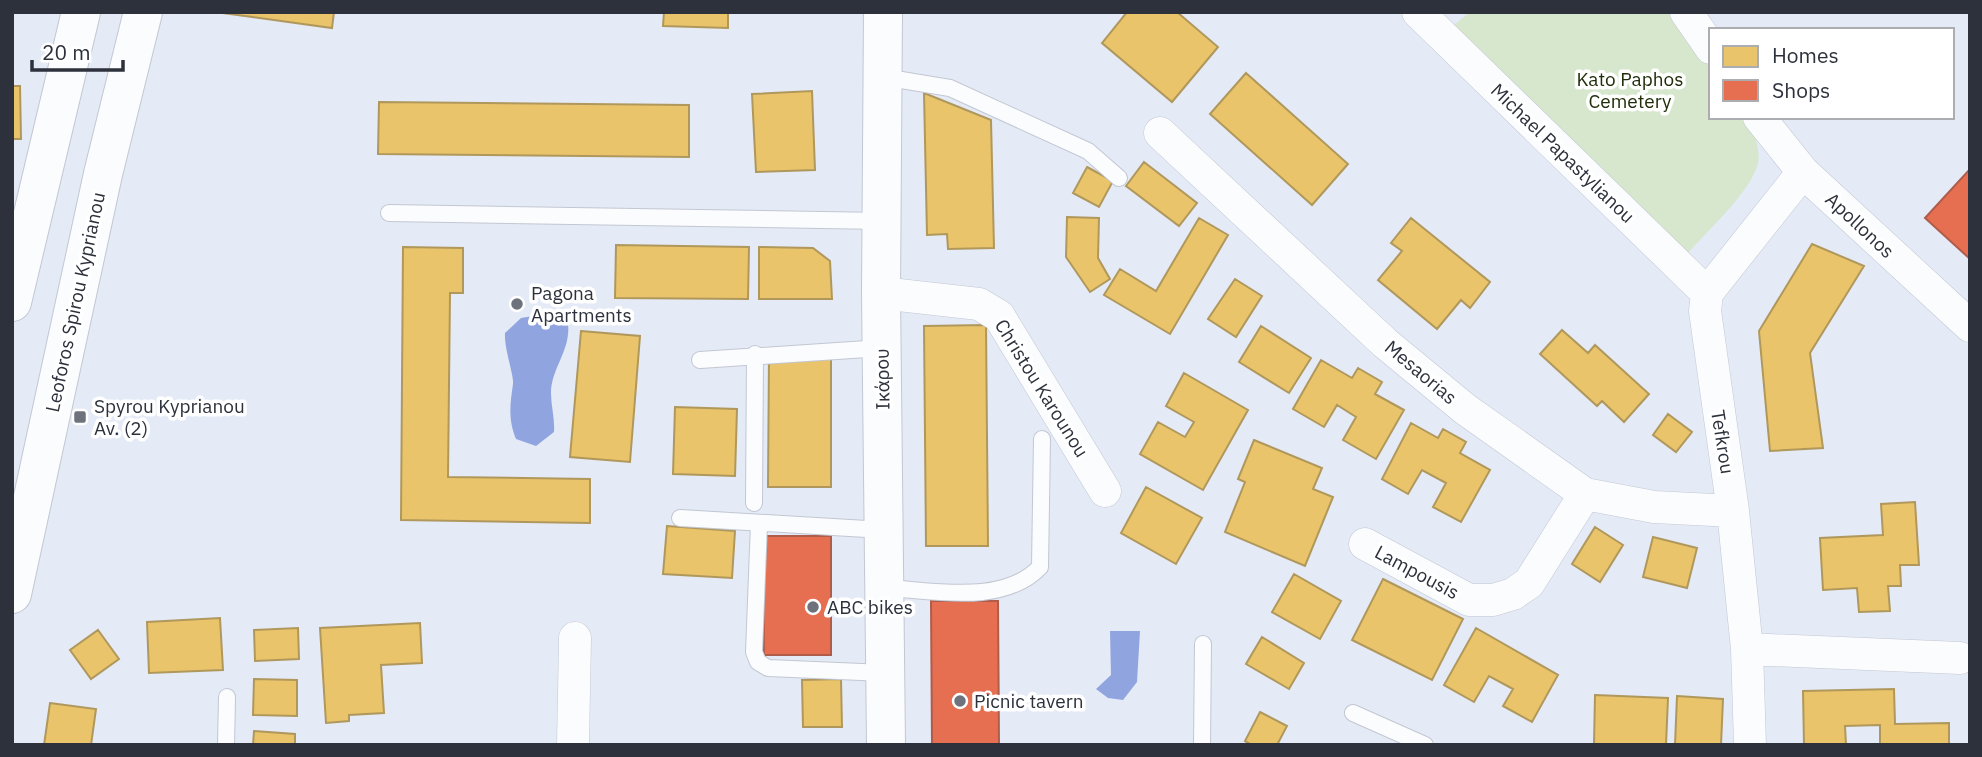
<svg xmlns="http://www.w3.org/2000/svg" width="1982" height="757" viewBox="0 0 1982 757" font-family="'IBM Plex Sans',sans-serif">
	<rect width="100%" height="100%" fill="#e5eaf7"/>
	<path fill="#d6e7cd" d="M 1470,12 L 1671,12 L 1711,69 L 1711,117 L 1745,117 C 1753,128 1761,149 1758,163 C 1751,192 1708,230 1688,253 L 1450,28 Z"/>
	<path fill="#90a5e0" d="M 545,314 L 568,324 C 571,350 551,369 551,393 C 551,406 555,419 554,432 L 536,446 L 516,439 C 508,419 510,405 513,384 C 514,375 504,349 505,333 L 521,318 Z
		M 1110,631 L 1140,631 L 1137,682 L 1123,700 L 1108,698 L 1096,689 L 1111,675 Z"/>
	<path fill="#e9c46a" stroke="#b0985c" stroke-width="2" d="M 215,12 L 334,12 L 332,28 Z
		M 664,12 L 728,12 L 728,28 L 663,26 Z
		M 1127,12 L 1177,12 L 1218,47 L 1172,102 L 1102,43 Z
		M 1246,73 L 1348,164 L 1312,205 L 1210,114 Z
		M 12,86 L 20,86 L 21,139 L 12,139 Z
		M 812,91 L 815,170 L 756,172 L 752,94 Z
		M 924,93 L 991,120 L 994,248 L 948,249 L 947,234 L 927,235 Z
		M 379,102 L 689,105 L 689,157 L 378,154 Z
		M 1144,162 L 1197,203 L 1179,226 L 1126,186 Z
		M 1087,167 L 1113,181 L 1099,207 L 1073,193 Z
		M 1067,217 L 1099,218 L 1098,258 L 1110,279 L 1090,292 L 1066,257 Z
		M 1199,218 L 1228,235 L 1170,334 L 1104,295 L 1120,269 L 1156,291 Z
		M 1411,218 L 1490,282 L 1470,308 L 1461,300 L 1437,329 L 1378,280 L 1402,251 L 1391,243 Z
		M 1812,244 L 1864,266 L 1810,353 L 1823,448 L 1770,451 L 1759,331 Z
		M 616,245 L 749,247 L 748,299 L 615,298 Z
		M 403,247 L 463,248 L 463,293 L 450,293 L 448,477 L 590,479 L 590,523 L 401,520 Z
		M 759,247 L 813,248 L 830,261 L 832,299 L 759,299 Z
		M 1235,279 L 1262,296 L 1236,337 L 1208,319 Z
		M 986,325 L 988,546 L 926,546 L 924,326 Z
		M 1261,326 L 1311,358 L 1289,393 L 1239,362 Z
		M 1562,330 L 1588,353 L 1595,345 L 1649,394 L 1624,422 L 1602,401 L 1597,406 L 1540,354 Z
		M 581,331 L 640,336 L 630,462 L 570,457 Z
		M 769,355 L 831,356 L 831,487 L 768,487 Z
		M 1321,360 L 1352,378 L 1358,368 L 1382,382 L 1375,394 L 1404,410 L 1376,459 L 1343,440 L 1356,417 L 1337,405 L 1324,427 L 1293,409 Z
		M 1184,373 L 1248,410 L 1203,490 L 1140,454 L 1158,422 L 1185,437 L 1194,422 L 1166,406 Z
		M 675,407 L 737,409 L 735,476 L 673,474 Z
		M 1668,414 L 1692,432 L 1676,452 L 1653,435 Z
		M 1411,423 L 1438,438 L 1443,429 L 1466,442 L 1460,453 L 1490,470 L 1461,522 L 1433,507 L 1446,483 L 1422,470 L 1408,494 L 1382,479 Z
		M 1254,440 L 1322,468 L 1313,489 L 1333,497 L 1305,566 L 1225,532 L 1245,482 L 1238,479 Z
		M 1146,487 L 1202,518 L 1176,564 L 1121,533 Z
		M 1915,502 L 1919,565 L 1900,565 L 1901,586 L 1888,586 L 1890,611 L 1859,612 L 1857,588 L 1823,590 L 1820,538 L 1883,535 L 1881,504 Z
		M 667,526 L 735,531 L 732,578 L 663,574 Z
		M 1595,527 L 1623,545 L 1600,582 L 1572,564 Z
		M 1653,537 L 1697,548 L 1687,588 L 1643,577 Z
		M 1294,574 L 1341,601 L 1320,639 L 1272,612 Z
		M 1383,579 L 1463,619 L 1432,680 L 1352,640 Z
		M 220,618 L 223,670 L 149,673 L 147,622 Z
		M 420,623 L 422,663 L 381,665 L 384,713 L 349,715 L 349,721 L 326,723 L 320,628 Z
		M 298,628 L 299,659 L 255,661 L 254,630 Z
		M 1476,628 L 1558,675 L 1532,722 L 1503,706 L 1513,689 L 1489,676 L 1474,702 L 1444,685 Z
		M 98,630 L 119,659 L 91,679 L 70,650 Z
		M 1262,637 L 1304,663 L 1289,689 L 1246,664 Z
		M 254,679 L 297,680 L 297,716 L 253,715 Z
		M 841,679 L 842,727 L 803,727 L 802,680 Z
		M 1894,689 L 1895,724 L 1949,723 L 1949,745 L 1880,745 L 1880,725 L 1845,726 L 1846,745 L 1804,745 L 1803,691 Z
		M 1595,695 L 1668,698 L 1666,745 L 1594,744 Z
		M 1677,696 L 1723,699 L 1721,745 L 1675,745 Z
		M 50,703 L 96,709 L 91,745 L 44,745 Z
		M 1260,712 L 1287,726 L 1277,745 L 1252,745 L 1245,741 Z
		M 254,731 L 295,734 L 295,745 L 253,745 Z"/>
	<path fill="#e76f51" stroke="#af5c4b" stroke-width="2" d="M 1970,169 L 1970,259 L 1925,218 Z
		M 763,536 L 831,536 L 831,655 L 764,655 Z
		M 931,601 L 998,601 L 999,745 L 932,745 Z"/>
	<g fill="none" stroke-linecap="round" stroke-linejoin="round">
		<defs>
			<path id="service" d="M 883,77 L 950,88 L 1088,151 L 1119,178
				M 389,213 L 883,221
				M 700,360 L 882,348
				M 754,503 L 755,354
				M 680,518 L 883,530
				M 759,523 L 754,652 L 758,662 L 768,668 L 885,673
				M 884,588 C 932,590 1003,606 1040,567 L 1042,439
				M 1353,713 L 1425,745
				M 226,745 L 227,697
				M 1202,745 L 1203,644"/>
			<path id="minor" d="M 1418,12 L 1707,293
				M 1686,12 L 1711,48
				M 1759,117 L 1803,172 L 1970,326
				M 1160,133 L 1385,343 L 1465,409 L 1585,494 L 1654,507 L 1733,511
				M 881,293 L 979,304 L 999,316 L 1105,491
				M 1365,544 L 1469,600 L 1493,600 L 1513,594 L 1529,583 L 1585,494
				M 1747,649 L 1960,658
				M 573,745 L 575,638
				M 1750,745 L 1747,649 L 1733,511 L 1705,311 L 1707,293 L 1803,172"/>
			<path id="tertiary" d="M 883,12 L 881,293 L 886,745"/>
			<path id="secondary" d="M 12,302 L 81,12
				M 12,594 L 103,174 L 143,12"/>
		</defs>
		<use href="#service" stroke="#c2c7d2" stroke-width="18"/>
		<use href="#minor" stroke="#c2c7d2" stroke-width="33"/>
		<use href="#tertiary" stroke="#c2c7d2" stroke-width="40"/>
		<use href="#secondary" stroke="#c2c7d2" stroke-width="40"/>
		<use href="#service" stroke="#fbfcfe" stroke-width="16"/>
		<use href="#minor" stroke="#fbfcfe" stroke-width="32"/>
		<use href="#tertiary" stroke="#fbfcfe" stroke-width="38"/>
		<use href="#secondary" stroke="#fbfcfe" stroke-width="38"/>
	</g>
	<g fill="#6d727d" stroke="#fff" stroke-width="2.5">
		<circle cx="517" cy="304" r="7"/>
		<rect x="73" y="410" width="14" height="14" rx="3.5"/>
		<circle cx="813" cy="607" r="7"/>
		<circle cx="960" cy="701" r="7"/>
	</g>
	<g text-anchor="middle" stroke-width="7" stroke-linejoin="round" paint-order="stroke">
		<g font-size="19" fill="#202e09" stroke="#fff">
			<text x="1630" y="86">Kato Paphos<tspan x="1630" dy="22">Cemetery</tspan></text>
		</g>
		<g font-size="19" fill="#2c313c" stroke="#fff">
			<text transform="translate(1563 153) rotate(44)" y="7">Michael Papastylianou</text>
			<text transform="translate(1860 225) rotate(43)" y="7">Apollonos</text>
			<text transform="translate(75 302) rotate(-78)" y="7">Leoforos Spirou Kyprianou</text>
			<text transform="translate(1421 372) rotate(40)" y="7">Mesaorias</text>
			<text transform="translate(882 379) rotate(-91)" y="7">Ικάρου</text>
			<text transform="translate(1042 388) rotate(58)" y="7">Christou Karounou</text>
			<text transform="translate(1723 442) rotate(81)" y="7">Tefkrou</text>
			<text transform="translate(1417 572) rotate(28)" y="7">Lampousis</text>
		</g>
		<g font-size="19" fill="#2c313c" stroke="#fff" text-anchor="start">
			<text x="531" y="300">Pagona<tspan x="531" dy="22">Apartments</tspan></text>
			<text x="94" y="413">Spyrou Kyprianou<tspan x="94" dy="22">Av. (2)</tspan></text>
			<text x="827" y="614">ABC bikes</text>
			<text x="974" y="708">Picnic tavern</text>
		</g>
	</g>
	<rect width="1982" height="757" fill="none" stroke="#2c313c" stroke-width="28"/>
	<rect x="1709" y="28" width="245" height="91" fill="#ffffff" stroke="#abadb1" stroke-width="2"/>
	<rect x="1723" y="46" width="35" height="21" fill="#e9c46a" stroke="#abadb1" stroke-width="2"/>
	<text x="1772" y="63" font-size="21" fill="#2c313c">Homes</text>
	<rect x="1723" y="80" width="35" height="21" fill="#e76f51" stroke="#abadb1" stroke-width="2"/>
	<text x="1772" y="98" font-size="21" fill="#2c313c">Shops</text>
	<path d="M32 60v10h91v-10" fill="none" stroke="#2c313c" stroke-width="3.5"/>
	<text x="42" y="60" font-size="21" fill="#2c313c" stroke="#ffffff" stroke-width="5" paint-order="stroke">20 m</text>
</svg>
